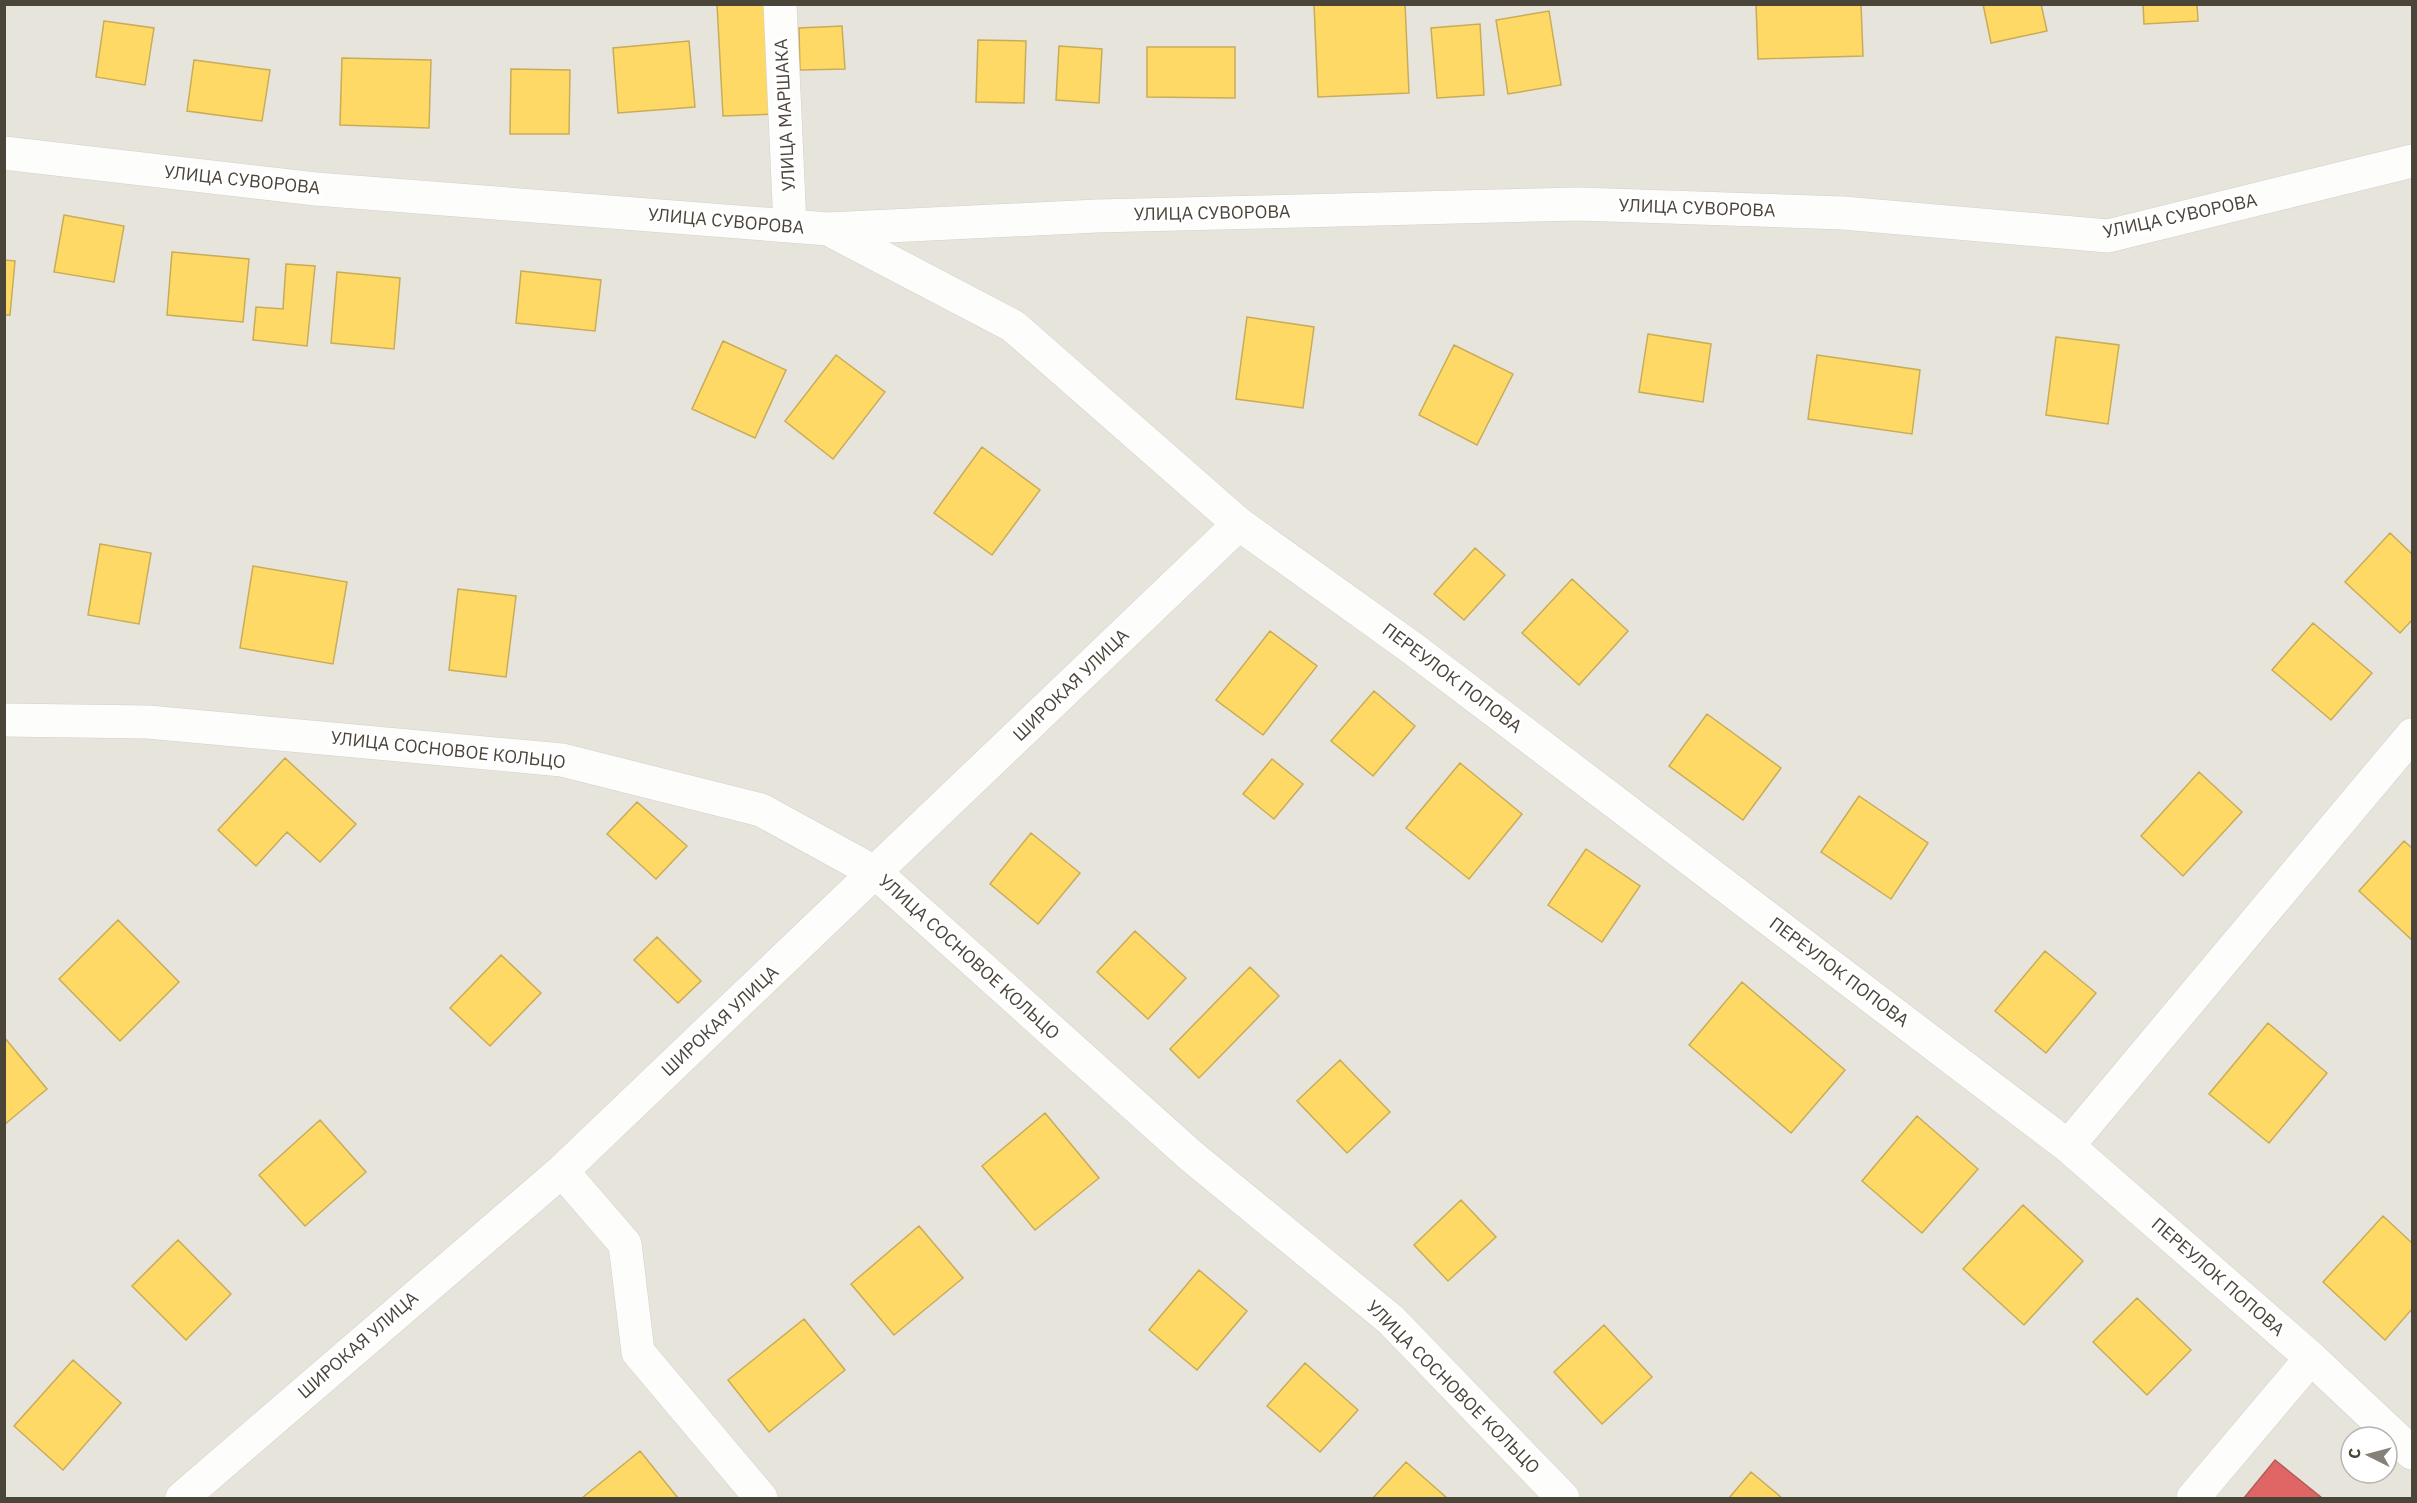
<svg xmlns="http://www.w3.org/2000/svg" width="2417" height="1503" viewBox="0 0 2417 1503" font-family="'IBM Plex Sans',sans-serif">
	<rect width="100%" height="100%" fill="#f4f2ee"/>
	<path fill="#e7e4dc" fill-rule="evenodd" d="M 5,5 L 2412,5 L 2412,1498 L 5,1498 ZM 2351,1437 L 2387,1437 L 2387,1473 L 2351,1473 Z"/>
	<path fill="#ffd966" stroke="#c9ac58" stroke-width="1.5" d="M 717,4 L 771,4 L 777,114 L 723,116 Z
		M 1314,4 L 1405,4 L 1409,93 L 1318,97 Z
		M 1756,4 L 1861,4 L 1863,56 L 1758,59 Z
		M 1983,4 L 2041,4 L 2047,31 L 1991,43 Z
		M 2143,4 L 2197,4 L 2198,21 L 2144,24 Z
		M 1549,11 L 1561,85 L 1508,94 L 1496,20 Z
		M 104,21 L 154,28 L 145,85 L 96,77 Z
		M 1480,24 L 1484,95 L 1437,98 L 1431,28 Z
		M 842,26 L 845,69 L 800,70 L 799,28 Z
		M 978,40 L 1026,41 L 1024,103 L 976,102 Z
		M 689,41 L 695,107 L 618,113 L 613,48 Z
		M 1059,46 L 1102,49 L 1099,103 L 1056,100 Z
		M 1147,47 L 1235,47 L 1235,98 L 1147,97 Z
		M 342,58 L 431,60 L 429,128 L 340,125 Z
		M 194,60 L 270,70 L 262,121 L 187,111 Z
		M 511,69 L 570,70 L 569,134 L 510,134 Z
		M 64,215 L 124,226 L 114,282 L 54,272 Z
		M 172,252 L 249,259 L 243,322 L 167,315 Z
		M 4,260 L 15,261 L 10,315 L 4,315 Z
		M 286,264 L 315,266 L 307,346 L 253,340 L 256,307 L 283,309 Z
		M 521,271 L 601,280 L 595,331 L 516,323 Z
		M 337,272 L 400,278 L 394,349 L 331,343 Z
		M 1247,317 L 1314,327 L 1303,408 L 1236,399 Z
		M 1648,334 L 1711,344 L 1703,402 L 1639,392 Z
		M 2056,337 L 2119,345 L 2108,424 L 2046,415 Z
		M 723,341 L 786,370 L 755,438 L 692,409 Z
		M 1454,345 L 1513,374 L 1477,445 L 1419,415 Z
		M 836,355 L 885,392 L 833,459 L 785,421 Z
		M 1817,355 L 1920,370 L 1912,434 L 1808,419 Z
		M 982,447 L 1040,490 L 992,555 L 934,513 Z
		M 2390,533 L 2412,554 L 2412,620 L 2400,633 L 2345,582 Z
		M 100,544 L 151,553 L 139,624 L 88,615 Z
		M 1475,548 L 1505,575 L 1464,620 L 1434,594 Z
		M 253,566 L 347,582 L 333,664 L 240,648 Z
		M 1572,579 L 1628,631 L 1579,685 L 1522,633 Z
		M 458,589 L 516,596 L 506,677 L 449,670 Z
		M 2313,623 L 2372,673 L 2331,720 L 2272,670 Z
		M 1270,631 L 1317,666 L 1263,735 L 1216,700 Z
		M 1374,691 L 1415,726 L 1373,776 L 1331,741 Z
		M 1707,714 L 1781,768 L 1743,820 L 1669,766 Z
		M 285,758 L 356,824 L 320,862 L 287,832 L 256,866 L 218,830 Z
		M 1272,759 L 1303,784 L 1274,819 L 1243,794 Z
		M 1460,763 L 1522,814 L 1469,879 L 1406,828 Z
		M 2199,772 L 2242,812 L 2183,876 L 2141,836 Z
		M 1859,796 L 1928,843 L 1891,899 L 1821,852 Z
		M 637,802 L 687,846 L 656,879 L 607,834 Z
		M 1031,833 L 1080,873 L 1038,924 L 990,884 Z
		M 2404,841 L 2412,848 L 2412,940 L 2359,891 Z
		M 1586,849 L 1640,886 L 1602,942 L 1548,905 Z
		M 118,920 L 179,982 L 120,1041 L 59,979 Z
		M 1135,931 L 1186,978 L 1148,1019 L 1097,972 Z
		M 657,937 L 701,981 L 678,1003 L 634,960 Z
		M 2045,951 L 2096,993 L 2046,1053 L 1995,1011 Z
		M 501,955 L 541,993 L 490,1046 L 450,1008 Z
		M 1250,967 L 1279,996 L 1199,1078 L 1170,1049 Z
		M 1742,982 L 1845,1070 L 1791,1133 L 1689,1045 Z
		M 2268,1023 L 2327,1073 L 2269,1143 L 2209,1094 Z
		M 4,1037 L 47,1089 L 4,1125 Z
		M 1340,1060 L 1390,1112 L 1347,1153 L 1297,1101 Z
		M 1045,1113 L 1099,1178 L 1035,1230 L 982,1166 Z
		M 1917,1116 L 1978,1169 L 1922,1233 L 1862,1181 Z
		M 320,1120 L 366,1172 L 305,1226 L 259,1175 Z
		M 1461,1200 L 1496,1237 L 1448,1281 L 1414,1245 Z
		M 2023,1205 L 2083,1261 L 2024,1325 L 1963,1269 Z
		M 2383,1216 L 2412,1243 L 2412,1309 L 2385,1340 L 2323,1282 Z
		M 919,1226 L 963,1278 L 894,1335 L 851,1284 Z
		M 178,1240 L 231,1294 L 186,1340 L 132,1286 Z
		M 1199,1270 L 1247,1311 L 1197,1370 L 1149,1330 Z
		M 2137,1298 L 2191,1350 L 2147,1395 L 2093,1342 Z
		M 804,1319 L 845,1370 L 769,1432 L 728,1380 Z
		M 1604,1325 L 1652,1377 L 1602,1424 L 1554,1372 Z
		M 73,1360 L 121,1403 L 63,1470 L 14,1426 Z
		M 1305,1363 L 1358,1410 L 1320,1452 L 1267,1406 Z
		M 640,1451 L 678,1498 L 582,1498 Z
		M 1406,1462 L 1447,1498 L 1373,1498 Z
		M 1751,1472 L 1782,1498 L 1729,1498 Z"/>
	<path fill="#e06666" stroke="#b35c58" stroke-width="1.5" d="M 2275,1460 L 2322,1498 L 2244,1498 Z"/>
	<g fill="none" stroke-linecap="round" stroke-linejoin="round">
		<defs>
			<path id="minor" d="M 780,4 L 790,226
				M 4,153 L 316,189 L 828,229 L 1097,216 L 1579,204 L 1843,213 L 2108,236 L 2412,161
				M 828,229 L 1013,326 L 1239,524 L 1412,648 L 2068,1146 L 2311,1358 L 2412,1453
				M 4,720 L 148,722 L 562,760 L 761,810 L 876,873 L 1190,1155 L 1391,1320 L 1563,1498
				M 2068,1146 L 2412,735
				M 562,1171 L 625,1244 L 638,1352 L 761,1498
				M 182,1498 L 562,1171 L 1239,524
				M 2193,1498 L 2311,1358"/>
		</defs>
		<use href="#minor" stroke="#d2d0cb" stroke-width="34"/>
		<use href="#minor" stroke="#fdfdfc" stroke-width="33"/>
	</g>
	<g text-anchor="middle" stroke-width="6" stroke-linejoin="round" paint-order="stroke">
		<g font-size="18" fill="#4b4439" stroke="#fff">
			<text transform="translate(785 115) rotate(-93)" y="6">УЛИЦА МАРШАКА</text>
			<text transform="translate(242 180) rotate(6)" y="6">УЛИЦА СУВОРОВА</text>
			<text transform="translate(1697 208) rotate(2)" y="6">УЛИЦА СУВОРОВА</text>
			<text transform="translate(1212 213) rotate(-1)" y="6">УЛИЦА СУВОРОВА</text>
			<text transform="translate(2180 216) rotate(-12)" y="6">УЛИЦА СУВОРОВА</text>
			<text transform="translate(726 221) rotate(5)" y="6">УЛИЦА СУВОРОВА</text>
			<text transform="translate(1452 678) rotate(37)" y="6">ПЕРЕУЛОК ПОПОВА</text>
			<text transform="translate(1071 685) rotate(-44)" y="6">ШИРОКАЯ УЛИЦА</text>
			<text transform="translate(448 750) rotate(6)" y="6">УЛИЦА СОСНОВОЕ КОЛЬЦО</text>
			<text transform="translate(969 957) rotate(42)" y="6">УЛИЦА СОСНОВОЕ КОЛЬЦО</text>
			<text transform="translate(1839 972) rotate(37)" y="6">ПЕРЕУЛОК ПОПОВА</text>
			<text transform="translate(720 1021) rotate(-43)" y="6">ШИРОКАЯ УЛИЦА</text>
			<text transform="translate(2218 1277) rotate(41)" y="6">ПЕРЕУЛОК ПОПОВА</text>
			<text transform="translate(358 1345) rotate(-41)" y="6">ШИРОКАЯ УЛИЦА</text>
			<text transform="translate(1453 1387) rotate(45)" y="6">УЛИЦА СОСНОВОЕ КОЛЬЦО</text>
		</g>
	</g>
	<rect width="2417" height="1503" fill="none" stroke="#4b4439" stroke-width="12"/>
	<g transform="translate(2369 1455) rotate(276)"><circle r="28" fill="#ffffff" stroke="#b7b4b0" stroke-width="1.5"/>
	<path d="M0-4.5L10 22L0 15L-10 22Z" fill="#868178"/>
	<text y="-9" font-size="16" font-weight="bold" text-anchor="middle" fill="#4b4439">С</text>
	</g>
</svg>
